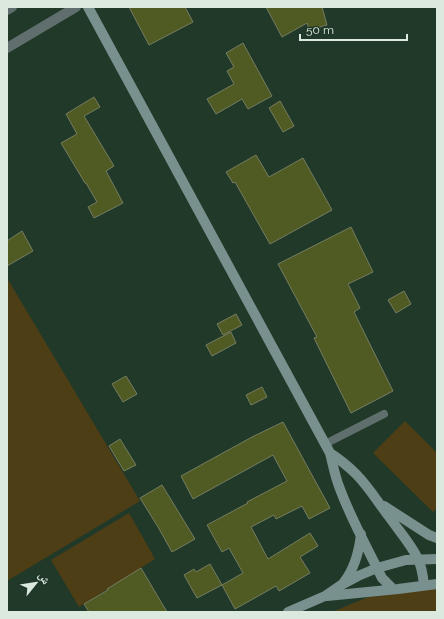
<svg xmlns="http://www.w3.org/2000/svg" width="444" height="619" viewBox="0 0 444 619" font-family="Raleway,'Noto Naskh Arabic',sans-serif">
	<rect width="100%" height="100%" fill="#213929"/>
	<path fill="#4e3e15" d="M 7,278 L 140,501 L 7,581 Z
		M 405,421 L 437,453 L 437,508 L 433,512 L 373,453 Z
		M 129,513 L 155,559 L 79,607 L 51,560 Z
		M 437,587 L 437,612 L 332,612 L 368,597 Z"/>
	<path fill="#4f5b22" stroke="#767d62" d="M 129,7 L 185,7 L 193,22 L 149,45 Z
		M 266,7 L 322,7 L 327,25 L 309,30 L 307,23 L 282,37 Z
		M 243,43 L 272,96 L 248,109 L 242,99 L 216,114 L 207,99 L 234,84 L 227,71 L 234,67 L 226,53 Z
		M 94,97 L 100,107 L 84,116 L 114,166 L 106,171 L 123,203 L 94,218 L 88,207 L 97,202 L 86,183 L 85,183 L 61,143 L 77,134 L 66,114 Z
		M 280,101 L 294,126 L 283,132 L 269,108 Z
		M 256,155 L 269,177 L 303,158 L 332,210 L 270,244 L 235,182 L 233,183 L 226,172 Z
		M 351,227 L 373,272 L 348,284 L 360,308 L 354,312 L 393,391 L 351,413 L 314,338 L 317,337 L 278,264 Z
		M 22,231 L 33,251 L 7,266 L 7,241 Z
		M 404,291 L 411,304 L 396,313 L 388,300 Z
		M 236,314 L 242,325 L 223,335 L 217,324 Z
		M 231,332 L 236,343 L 212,356 L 206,345 Z
		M 126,376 L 137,394 L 123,402 L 112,384 Z
		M 262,387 L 267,397 L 251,405 L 246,395 Z
		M 283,422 L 330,508 L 309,519 L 302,506 L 276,519 L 274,515 L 251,527 L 268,559 L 310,533 L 318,546 L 300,557 L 310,573 L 279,591 L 276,586 L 235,609 L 222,585 L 197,598 L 184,575 L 194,569 L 196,572 L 210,564 L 222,585 L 243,573 L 229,548 L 222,552 L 207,525 L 248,503 L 247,502 L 287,481 L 273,455 L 193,499 L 181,476 L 252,437 Z
		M 120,439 L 136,465 L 124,471 L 109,446 Z
		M 162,485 L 195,539 L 172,552 L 158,527 L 140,498 Z
		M 141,568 L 167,612 L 89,612 L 84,604 L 108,590 L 107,589 Z"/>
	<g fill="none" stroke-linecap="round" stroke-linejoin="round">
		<path stroke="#606f6d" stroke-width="8" d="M 325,444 L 384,414"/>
		<path stroke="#606f6d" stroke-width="10" d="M 7,10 L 12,7
			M 7,48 L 76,7"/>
		<path stroke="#78908e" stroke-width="10" d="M 88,7 L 330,453 C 333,465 335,477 340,489 C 350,516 364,542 377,568 L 382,578 L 393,589
			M 330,453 C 339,459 348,466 356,474 C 369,487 379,504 390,518 C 399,531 411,544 418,559 C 422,567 423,576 424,585
			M 384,506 L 429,535 L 437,538
			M 344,582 C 355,568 359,552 361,534
			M 327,596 L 398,589 L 437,584
			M 288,612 L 325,596 L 341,585 L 358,576 L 377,568 L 406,560 L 437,559"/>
	</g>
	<rect width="444" height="619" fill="none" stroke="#dbe9df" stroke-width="16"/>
	<g transform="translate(36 583) rotate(60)" stroke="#213929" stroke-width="3" paint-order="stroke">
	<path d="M0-3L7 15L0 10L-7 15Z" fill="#dbe9df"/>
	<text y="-6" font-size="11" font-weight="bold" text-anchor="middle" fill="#dbe9df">ش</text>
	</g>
	<path d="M300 34v6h107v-6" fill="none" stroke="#dbe9df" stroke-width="2"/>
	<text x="306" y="34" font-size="12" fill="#dbe9df" stroke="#213929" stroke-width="3" paint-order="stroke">50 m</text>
</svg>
